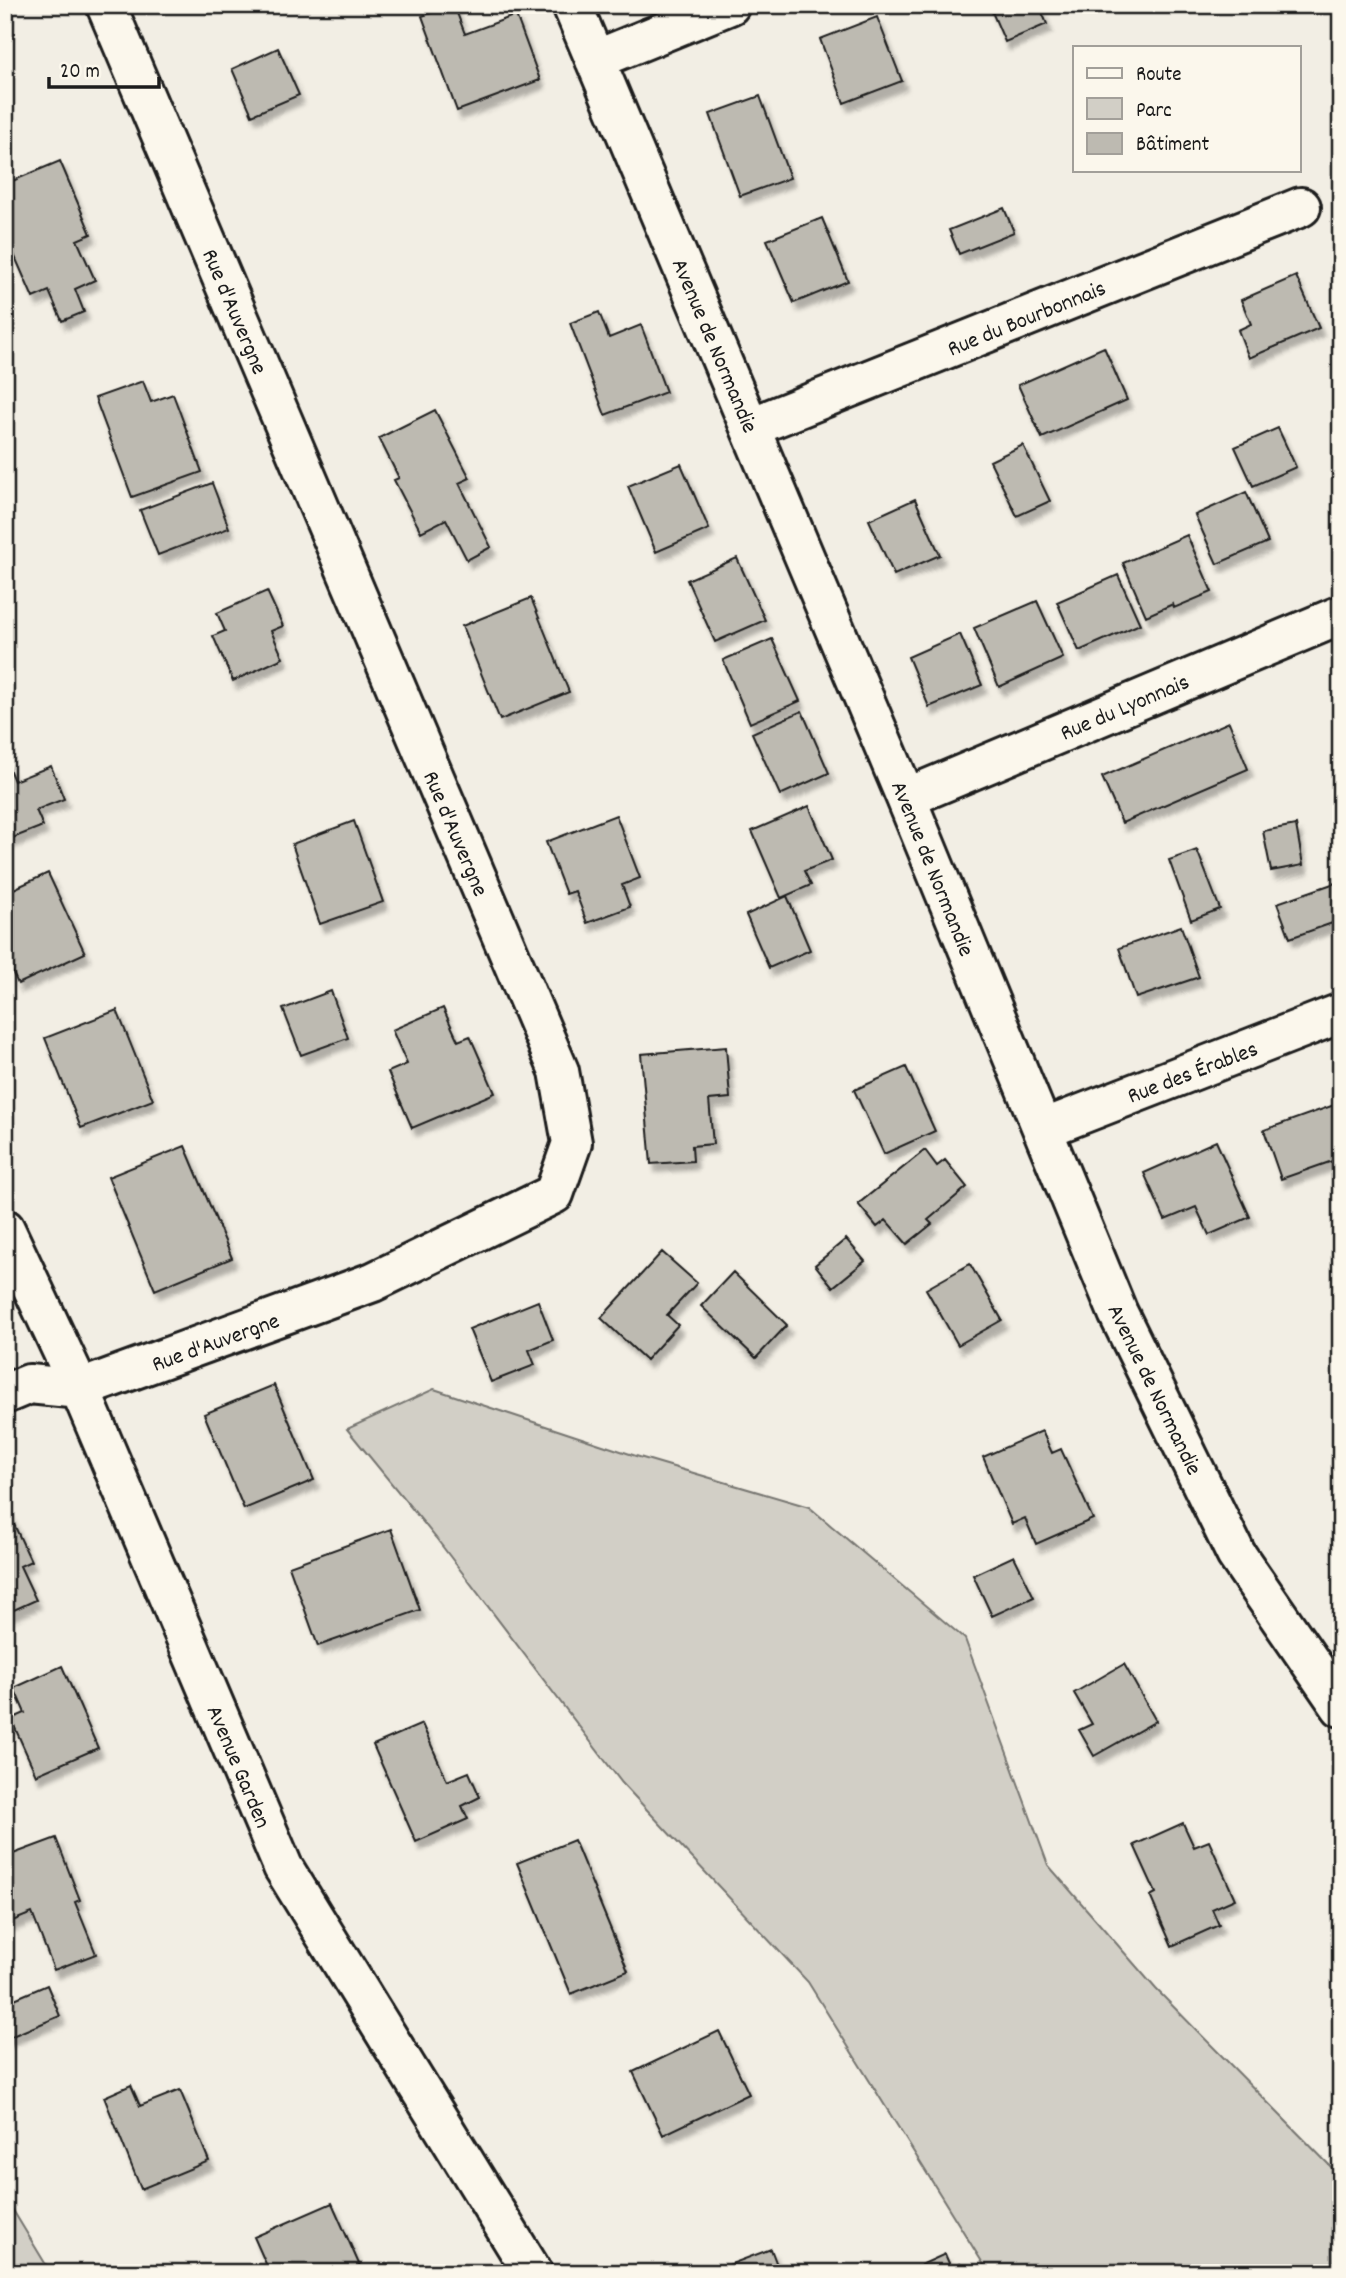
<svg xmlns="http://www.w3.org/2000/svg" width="1346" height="2278" viewBox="0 0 1346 2278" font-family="Dekko,sans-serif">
	<defs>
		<filter id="shadow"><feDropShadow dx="4.5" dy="8" stdDeviation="2" flood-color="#0004"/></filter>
	</defs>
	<rect width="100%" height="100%" fill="#f2eee4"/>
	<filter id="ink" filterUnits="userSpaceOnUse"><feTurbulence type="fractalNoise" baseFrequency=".0143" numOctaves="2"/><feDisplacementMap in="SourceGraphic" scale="14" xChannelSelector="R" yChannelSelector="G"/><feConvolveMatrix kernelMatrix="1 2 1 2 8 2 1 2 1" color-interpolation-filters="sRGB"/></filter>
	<g filter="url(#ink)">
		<path fill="#d2cfc6" stroke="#777671" stroke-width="2" d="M 434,1389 L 636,1456 L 809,1507 L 965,1639 L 1048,1865 L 1156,1989 L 1341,2177 L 1341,2273 L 989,2273 L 808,1982 L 622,1783 L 436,1538 L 347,1429 Z
			M 5,2197 L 51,2273 L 5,2273 Z"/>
		<path fill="#bdbab1" stroke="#1c1c1c" stroke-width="2" filter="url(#shadow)" d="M 454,5 L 465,34 L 516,15 L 540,80 L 457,111 L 422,16 Z
			M 989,5 L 1039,5 L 1047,24 L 1005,42 Z
			M 877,17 L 902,81 L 844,103 L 820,39 Z
			M 278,48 L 299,95 L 252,115 L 232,69 Z
			M 760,96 L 790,178 L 740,196 L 710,114 Z
			M 60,161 L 91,234 L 77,240 L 95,280 L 75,289 L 84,312 L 62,321 L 49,291 L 33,298 L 5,234 L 5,184 Z
			M 1004,208 L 1014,232 L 959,254 L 949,230 Z
			M 822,218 L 848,281 L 794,303 L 767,240 Z
			M 1296,276 L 1319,328 L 1249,358 L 1238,330 L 1251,324 L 1241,300 Z
			M 599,312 L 609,338 L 641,325 L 666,392 L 605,415 L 570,323 Z
			M 1104,347 L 1127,400 L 1042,438 L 1018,385 Z
			M 143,381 L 151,402 L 173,394 L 202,472 L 132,497 L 95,398 Z
			M 435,410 L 470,478 L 459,483 L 491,547 L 467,560 L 446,519 L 421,532 L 394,480 L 399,478 L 379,438 Z
			M 1278,428 L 1296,467 L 1253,486 L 1235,447 Z
			M 1023,445 L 1050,501 L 1017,516 L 990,461 Z
			M 681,464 L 709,529 L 656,552 L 628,486 Z
			M 212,483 L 229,528 L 158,555 L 140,510 Z
			M 1246,492 L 1268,542 L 1217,564 L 1195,515 Z
			M 915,499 L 940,555 L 894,575 L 869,520 Z
			M 1187,535 L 1212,592 L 1174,608 L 1173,604 L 1146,616 L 1123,563 Z
			M 737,558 L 765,620 L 715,642 L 687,580 Z
			M 1118,575 L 1140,624 L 1079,651 L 1057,602 Z
			M 267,591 L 283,626 L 271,631 L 283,658 L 233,681 L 213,636 L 225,631 L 217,613 Z
			M 531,598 L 569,692 L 500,720 L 462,626 Z
			M 1037,601 L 1063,658 L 999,687 L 974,628 Z
			M 960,634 L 982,685 L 929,707 L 908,657 Z
			M 772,639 L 800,701 L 750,723 L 723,660 Z
			M 802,711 L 829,773 L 780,795 L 752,733 Z
			M 1229,722 L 1248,769 L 1122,823 L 1102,777 Z
			M 5,759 L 14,781 L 51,766 L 64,799 L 36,810 L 43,826 L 5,841 Z
			M 809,806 L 832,860 L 804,871 L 811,885 L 781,898 L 752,831 Z
			M 616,815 L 640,878 L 622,885 L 630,907 L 587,923 L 575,891 L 566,894 L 546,842 Z
			M 354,821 L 383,902 L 320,924 L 292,844 Z
			M 1296,825 L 1303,865 L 1271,871 L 1263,831 Z
			M 1197,850 L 1220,909 L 1191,920 L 1169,860 Z
			M 48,873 L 85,953 L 18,984 L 5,956 L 5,893 Z
			M 1341,881 L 1341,920 L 1290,938 L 1277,903 Z
			M 787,896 L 810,950 L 769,968 L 746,915 Z
			M 1181,926 L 1199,977 L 1136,998 L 1119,948 Z
			M 331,991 L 348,1038 L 301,1055 L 283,1009 Z
			M 443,1008 L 458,1041 L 470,1036 L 495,1093 L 412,1128 L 388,1072 L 407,1064 L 392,1030 Z
			M 117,1010 L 153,1100 L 81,1128 L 45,1038 Z
			M 726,1047 L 730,1098 L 709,1100 L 713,1144 L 692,1146 L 693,1161 L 651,1164 L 641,1054 Z
			M 906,1067 L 935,1131 L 884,1154 L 854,1090 Z
			M 1337,1104 L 1341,1114 L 1341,1158 L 1281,1179 L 1264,1130 Z
			M 1216,1141 L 1250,1217 L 1209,1235 L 1196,1207 L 1165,1220 L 1144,1173 Z
			M 185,1146 L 232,1258 L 155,1290 L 108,1177 Z
			M 925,1150 L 937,1166 L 945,1160 L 967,1187 L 928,1220 L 932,1224 L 907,1244 L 886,1220 L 877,1227 L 858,1204 Z
			M 846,1239 L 865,1261 L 833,1287 L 815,1265 Z
			M 662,1252 L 697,1283 L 667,1315 L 678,1325 L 646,1360 L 601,1318 Z
			M 970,1264 L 1002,1320 L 958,1345 L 926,1289 Z
			M 733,1272 L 787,1325 L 756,1358 L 701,1306 Z
			M 538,1301 L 553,1340 L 529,1350 L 535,1365 L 491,1382 L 469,1329 Z
			M 274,1385 L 314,1480 L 244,1509 L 204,1414 Z
			M 1042,1431 L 1052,1453 L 1061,1449 L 1093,1519 L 1036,1544 L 1025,1518 L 1012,1524 L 983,1457 Z
			M 5,1505 L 31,1561 L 20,1566 L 36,1600 L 5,1614 Z
			M 391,1529 L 420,1610 L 318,1646 L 289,1566 Z
			M 1014,1556 L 1034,1597 L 992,1616 L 973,1575 Z
			M 1124,1664 L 1156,1721 L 1094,1756 L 1079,1730 L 1092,1724 L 1074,1693 Z
			M 62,1666 L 98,1748 L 36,1775 L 11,1719 L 25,1713 L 14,1688 Z
			M 422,1724 L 447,1781 L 469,1772 L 480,1797 L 462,1806 L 468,1819 L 416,1842 L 373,1745 Z
			M 1183,1823 L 1194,1847 L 1209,1841 L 1235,1899 L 1212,1909 L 1219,1925 L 1172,1946 L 1150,1896 L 1156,1893 L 1134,1845 Z
			M 56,1838 L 80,1900 L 75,1902 L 96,1954 L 54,1970 L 32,1913 L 5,1924 L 5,1857 Z
			M 574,1840 L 628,1971 L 571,1994 L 517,1863 Z
			M 47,1985 L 60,2016 L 5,2039 L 5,2003 Z
			M 719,2031 L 749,2094 L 663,2135 L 633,2072 Z
			M 131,2085 L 140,2106 L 180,2090 L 209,2161 L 141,2189 L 104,2097 Z
			M 332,2203 L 363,2273 L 270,2273 L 254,2237 Z
			M 771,2249 L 780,2273 L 716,2273 L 715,2270 Z
			M 945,2254 L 951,2268 L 960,2264 L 964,2273 L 925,2273 L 921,2265 Z"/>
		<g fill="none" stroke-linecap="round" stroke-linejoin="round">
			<defs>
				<path id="minor" d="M 572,5 L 906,798 L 1118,1313 L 1236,1554 L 1341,1707
					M 595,60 L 730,5
					M 751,427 L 1301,207
					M 906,798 L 1341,615
					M 1043,1129 L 1341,1013
					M 5,1229 L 80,1389 L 283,1867 L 533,2273
					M 5,1394 L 29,1384 L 80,1389 L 373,1282 L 554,1194 L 572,1143 L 559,1071 L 106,5"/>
			</defs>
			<use href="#minor" stroke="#1c1c1c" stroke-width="44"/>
			<use href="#minor" stroke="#fbf7ec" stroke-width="38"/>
		</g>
	</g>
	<g text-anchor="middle" stroke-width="5" stroke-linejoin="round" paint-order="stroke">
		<g font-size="23" fill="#1c1c1c" stroke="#fbf7ec">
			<text transform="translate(236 311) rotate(67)" y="8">Rue d'Auvergne</text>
			<text transform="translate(1026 317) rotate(-22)" y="8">Rue du Bourbonnais</text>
			<text transform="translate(716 345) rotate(67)" y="8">Avenue de Normandie</text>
			<text transform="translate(1124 706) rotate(-23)" y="8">Rue du Lyonnais</text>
			<text transform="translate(457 833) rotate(67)" y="8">Rue d'Auvergne</text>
			<text transform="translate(934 868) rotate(68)" y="8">Avenue de Normandie</text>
			<text transform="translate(1192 1071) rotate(-21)" y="8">Rue des Érables</text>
			<text transform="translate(215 1341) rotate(-20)" y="8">Rue d'Auvergne</text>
			<text transform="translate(1156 1389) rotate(64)" y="8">Avenue de Normandie</text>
			<text transform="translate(240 1766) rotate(67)" y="8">Avenue Garden</text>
		</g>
	</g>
	<rect width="1346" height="2278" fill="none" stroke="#fbf7ec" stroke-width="28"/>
	<rect x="14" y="14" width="1318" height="2250" fill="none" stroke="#1c1c1c" stroke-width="2.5" filter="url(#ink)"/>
	<rect x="1073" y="46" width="228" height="126" fill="#fbf7ec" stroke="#a29f99" stroke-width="2"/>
	<rect x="1087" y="68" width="35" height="10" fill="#fbf7ec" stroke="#a29f99" stroke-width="2"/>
	<text x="1136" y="80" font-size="21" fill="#1c1c1c">Route</text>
	<rect x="1087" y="98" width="35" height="21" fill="#d2cfc6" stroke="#a29f99" stroke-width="2"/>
	<text x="1136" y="116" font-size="21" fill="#1c1c1c">Parc</text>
	<rect x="1087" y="133" width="35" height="21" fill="#bdbab1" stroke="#a29f99" stroke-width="2"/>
	<text x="1136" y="150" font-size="21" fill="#1c1c1c">Bâtiment</text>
	<path d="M49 77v10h110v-10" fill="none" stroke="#1c1c1c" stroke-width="3.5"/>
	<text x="60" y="77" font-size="21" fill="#1c1c1c" stroke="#fbf7ec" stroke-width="5" paint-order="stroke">20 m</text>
</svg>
